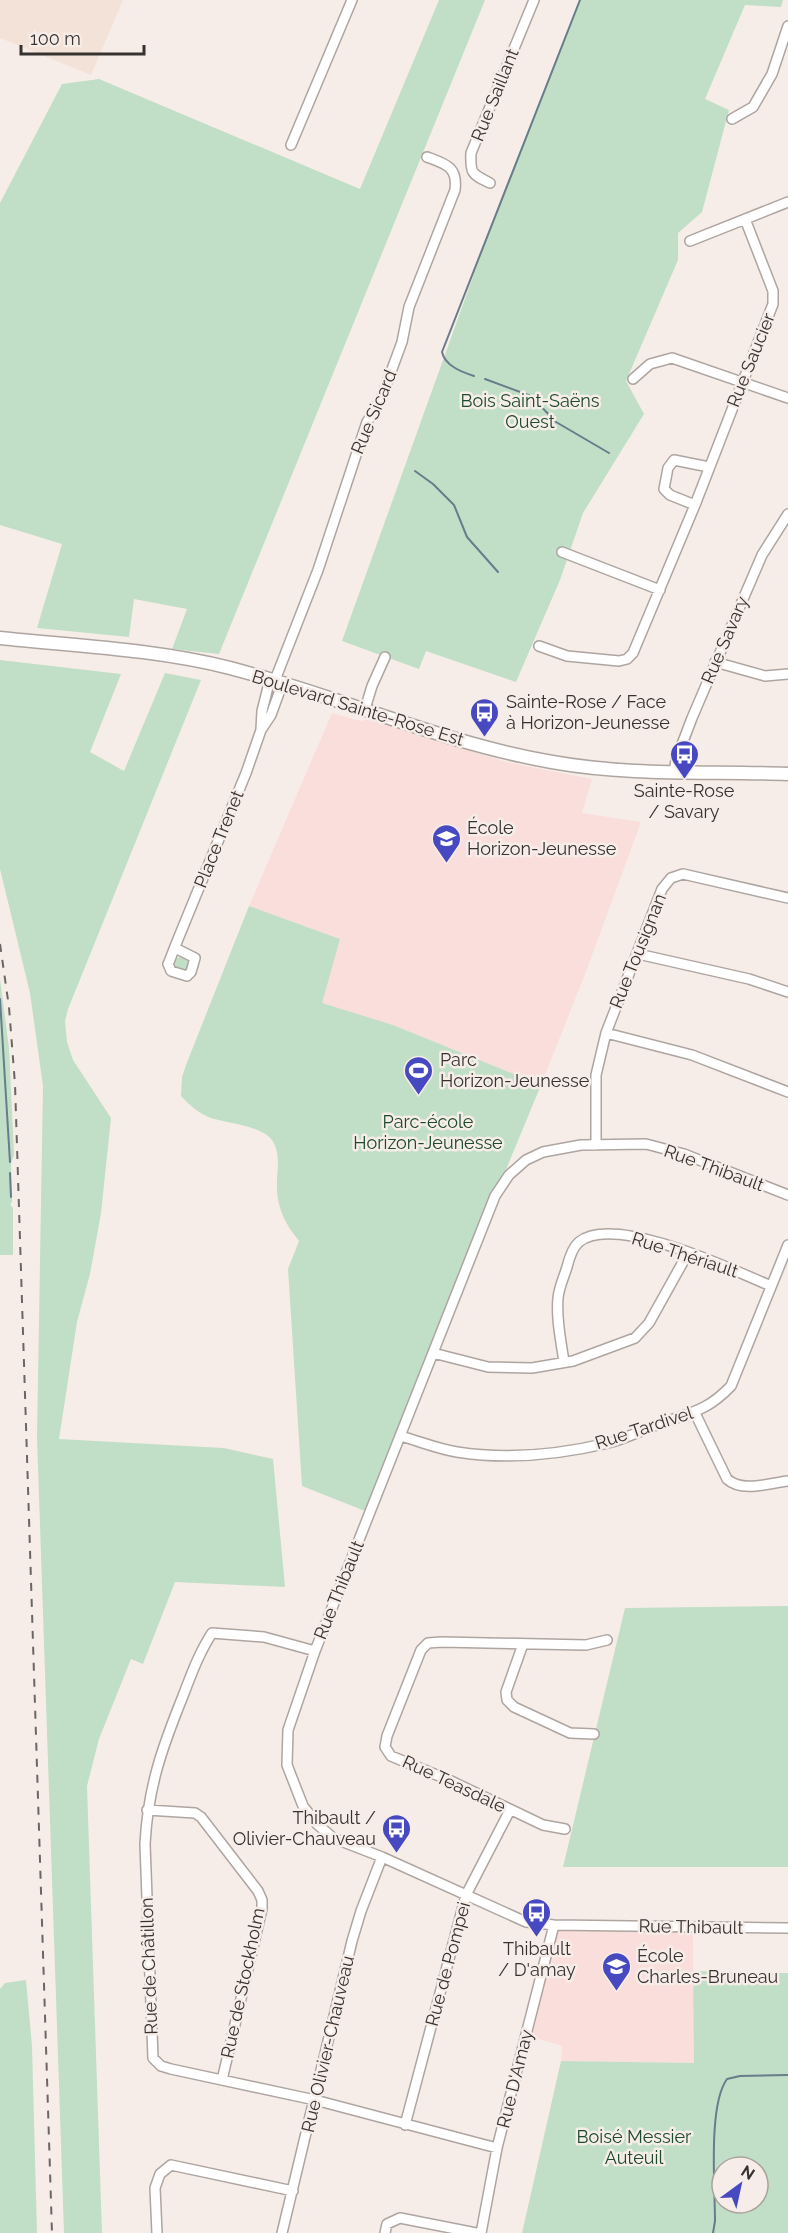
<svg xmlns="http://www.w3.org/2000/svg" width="788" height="2233" viewBox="0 0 788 2233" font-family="Raleway,sans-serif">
	<rect width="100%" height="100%" fill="#f7ede8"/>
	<path fill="#f3e2d8" d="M 0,0 L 123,0 L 91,75 L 0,38 Z"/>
	<path fill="#f9dedc" d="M 332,713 L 361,721 L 368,719 L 506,762 L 592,779 L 582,813 L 641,822 L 587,969 L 541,1085 L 393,1025 L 321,1003 L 340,939 L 249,906 Z
		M 554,1925 L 693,1928 L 694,2063 L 561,2061 L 562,2046 L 526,2035 Z"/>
	<path fill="#c0dfc6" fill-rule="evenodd" d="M 439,0 L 485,0 L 219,654 L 172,649 L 187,609 L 134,599 L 129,637 L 37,628 L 62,544 L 0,525 L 0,203 L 62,84 L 99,79 L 360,189 Z
		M 580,0 L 783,0 L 781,7 L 745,5 L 705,99 L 729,110 L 702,212 L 678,233 L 678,260 L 626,381 L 644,414 L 583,513 L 560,580 L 516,682 L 426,651 L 419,669 L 342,641 L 502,196 Z
		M 0,660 L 121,674 L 90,752 L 124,771 L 165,673 L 201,680 L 68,1009 L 65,1021 L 67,1042 L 73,1060 L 111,1118 L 101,1213 L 90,1274 L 77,1322 L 59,1439 L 224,1448 L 273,1459 L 285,1587 L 175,1582 L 143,1664 L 131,1659 L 99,1739 L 87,1786 L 102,2233 L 64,2233 L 37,1437 L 43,1086 L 30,993 L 0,869 Z
		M 249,906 L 340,939 L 322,1003 L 393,1025 L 541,1085 L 495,1196 L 370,1513 L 302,1486 L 288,1269 L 299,1241 C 287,1226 278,1211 277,1190 C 276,1173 282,1155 272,1140 C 262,1126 227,1123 211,1118 C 200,1114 189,1105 181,1096 L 182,1077 L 186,1065 Z
		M174 964a7 7 0 1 1 14 0a7 7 0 1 1-14 0Z
		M 0,979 L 9,1048 L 14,1155 L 11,1163 L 12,1202 L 10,1204 L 13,1208 L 13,1255 L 0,1255 Z
		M 788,1606 L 788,1867 L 563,1867 L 625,1608 Z
		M 693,1971 L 788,1973 L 788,2233 L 522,2233 L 561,2061 L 694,2063 ZM 722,2167 L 758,2167 L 758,2203 L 722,2203 Z
		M 26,1980 L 32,2046 L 37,2233 L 0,2233 L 0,1989 L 5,1983 Z"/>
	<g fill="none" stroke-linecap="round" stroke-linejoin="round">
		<path stroke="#687c8b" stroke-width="2" d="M 474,376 C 462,372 445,366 442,352 L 580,0
			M 485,379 L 531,396 L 556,422 L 609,453
			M 415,471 L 433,484 L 454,505 L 467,537 L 498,572
			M 0,999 L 10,1162
			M 10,1173 L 11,1197
			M 713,2233 L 715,2221 C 715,2187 708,2105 727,2079 L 740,2076 L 788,2075"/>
		<defs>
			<path id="street" d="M 732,119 L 753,107 L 772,74 L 788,26
				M 291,145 L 352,0
				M 490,183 C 472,174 470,174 471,153 L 534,0
				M 690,241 L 788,202
				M 633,379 L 650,364 L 672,358 L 788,398
				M 695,505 L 670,495 L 664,489 L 668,468 L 674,460 L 709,467
				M 562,552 L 660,590
				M 539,646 L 567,656 L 619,661 L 627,659 L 633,653 L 695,505 L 773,304 L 773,291 L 745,219
				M 715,662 L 765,676 L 788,674
				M 275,680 L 318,570 L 367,422 L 381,399 L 402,342 L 409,307 L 455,190 C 458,167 446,164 427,157
				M 365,709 L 372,686 L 385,657
				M 261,729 L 262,711 L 270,679
				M 674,772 L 676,760 L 692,718 L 762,555 L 788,514
				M 175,948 L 195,958 L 191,972 L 187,976 L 171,971 L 168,964 L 169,962 L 176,944 L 246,773 L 261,730 L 271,715 L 283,682
				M 638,954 L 749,979 L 788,992
				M 606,1033 L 692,1055 L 788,1092
				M 596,1145 L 596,1075 L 606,1033 L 662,889 L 671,878 L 683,874 L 788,898
				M 788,1195 L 684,1154 L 646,1144 L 581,1145 L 543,1152 L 526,1160 L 509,1175 L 495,1196 L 315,1651 L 288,1730 L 287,1765 L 303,1806 L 317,1824 L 333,1838 L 382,1857 L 526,1922 L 554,1925 L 788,1928
				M 433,1353 L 488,1367 L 532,1368 L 573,1361 L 635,1338 L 649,1323 L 688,1253
				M 564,1362 C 561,1341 556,1319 558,1298 C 559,1287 564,1277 567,1267 C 569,1259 573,1247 579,1242 C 614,1213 733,1270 771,1286
				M 695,1413 L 727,1479 C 742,1493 770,1483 788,1481
				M 400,1436 C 419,1441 438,1449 457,1452 C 508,1460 558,1455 608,1443 C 625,1439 642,1430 659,1424 C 691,1412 706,1412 731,1386 L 788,1245
				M 523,1644 L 506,1692 L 507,1700 L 514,1707 L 570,1733 L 594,1734
				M 315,1651 L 264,1637 L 212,1633 C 199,1653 191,1675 183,1696 C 162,1748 148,1787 145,1844 L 153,2058 L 161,2066 L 171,2069 L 315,2100 L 497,2148
				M 147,1810 L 195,1813 L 201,1817 L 258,1891 L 262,1900 L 262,1909 L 222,2080
				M 565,1829 L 543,1825 L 451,1781 L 391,1756 L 385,1747 L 387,1736 L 421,1650 L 428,1643 L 442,1642 L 586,1645 L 607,1640
				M 405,2125 L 466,1895 L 510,1810
				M 157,2233 L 155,2188 L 160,2174 L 171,2165 L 293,2191
				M 282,2233 L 352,1941 L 361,1911 L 382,1857
				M 385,2233 L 387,2224 L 400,2218 L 476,2233
				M 481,2233 L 497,2148 L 554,1925"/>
			<path id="secondary" d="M 0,638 C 76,646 155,649 230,668 C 338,696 442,743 552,762 C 630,776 710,771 788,774"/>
		</defs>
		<use href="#street" stroke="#aea5a0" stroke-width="12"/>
		<use href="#secondary" stroke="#aea5a0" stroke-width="15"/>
		<use href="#street" stroke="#fff" stroke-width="9"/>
		<use href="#secondary" stroke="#fff" stroke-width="12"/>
		<path stroke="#6c6663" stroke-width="2" stroke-dasharray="8 8" stroke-linecap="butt" d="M 0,944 L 9,1007 L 15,1084 L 52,2233"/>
	</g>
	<defs>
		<symbol id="bus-pin" viewBox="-11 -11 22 30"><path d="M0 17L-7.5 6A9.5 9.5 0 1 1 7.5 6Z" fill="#4649bf" stroke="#f7ede8"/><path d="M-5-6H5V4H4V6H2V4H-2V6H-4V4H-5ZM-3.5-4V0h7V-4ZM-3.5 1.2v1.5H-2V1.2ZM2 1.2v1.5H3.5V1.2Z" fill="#fff"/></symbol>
		<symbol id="school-pin" viewBox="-11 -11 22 30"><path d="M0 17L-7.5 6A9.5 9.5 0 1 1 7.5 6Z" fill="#4649bf" stroke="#f7ede8"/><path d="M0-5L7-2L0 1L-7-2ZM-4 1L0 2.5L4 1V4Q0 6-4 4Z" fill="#fff"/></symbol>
		<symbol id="stadium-pin" viewBox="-11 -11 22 30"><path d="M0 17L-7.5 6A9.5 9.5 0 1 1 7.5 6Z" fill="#4649bf" stroke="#f7ede8"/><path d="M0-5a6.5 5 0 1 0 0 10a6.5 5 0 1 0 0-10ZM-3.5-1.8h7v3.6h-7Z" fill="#fff"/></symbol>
	</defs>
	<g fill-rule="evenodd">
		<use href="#bus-pin" x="468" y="696" width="33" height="45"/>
		<use href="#bus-pin" x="668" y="738" width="33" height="45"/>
		<use href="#school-pin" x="430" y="822" width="33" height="45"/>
		<use href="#stadium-pin" x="402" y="1054" width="33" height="45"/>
		<use href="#bus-pin" x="380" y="1812" width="33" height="45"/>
		<use href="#bus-pin" x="520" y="1896" width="33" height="45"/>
		<use href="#school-pin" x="600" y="1950" width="33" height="45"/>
	</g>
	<g text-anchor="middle" stroke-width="5" stroke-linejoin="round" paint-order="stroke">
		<g font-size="18" fill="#363230" stroke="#f7ede8">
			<text transform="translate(495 95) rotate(-68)" y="6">Rue Saillant</text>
			<text transform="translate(751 360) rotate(-68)" y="6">Rue Saucier</text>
			<text transform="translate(374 412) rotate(-67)" y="6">Rue Sicard</text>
			<text transform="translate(725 640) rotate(-67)" y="6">Rue Savary</text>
			<text transform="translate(358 708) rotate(17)" y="6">Boulevard Sainte-Rose Est</text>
			<text transform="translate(219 839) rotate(-68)" y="6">Place Trenet</text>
			<text transform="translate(638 951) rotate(-68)" y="6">Rue Tousignan</text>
			<text transform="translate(714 1168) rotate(20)" y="6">Rue Thibault</text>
			<text transform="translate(685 1255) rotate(18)" y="6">Rue Thériault</text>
			<text transform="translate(644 1428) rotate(-18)" y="6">Rue Tardivel</text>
			<text transform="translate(339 1590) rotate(-68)" y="6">Rue Thibault</text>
			<text transform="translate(454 1784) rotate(25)" y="6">Rue Teasdale</text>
			<text transform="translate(691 1927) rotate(1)" y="6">Rue Thibault</text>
			<text transform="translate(448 1964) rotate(-75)" y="6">Rue de Pompei</text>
			<text transform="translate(149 1966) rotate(-92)" y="6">Rue de Châtillon</text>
			<text transform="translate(243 1983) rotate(-78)" y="6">Rue de Stockholm</text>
			<text transform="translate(328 2044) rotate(-77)" y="6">Rue Olivier-Chauveau</text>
			<text transform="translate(515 2079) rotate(-76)" y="6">Rue D'Amay</text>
		</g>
		<g font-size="18" fill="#1a4b2a" stroke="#f7ede8">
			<text x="530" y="407">Bois Saint-Saëns<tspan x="530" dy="21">Ouest</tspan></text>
			<text x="428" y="1128">Parc-école<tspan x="428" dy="21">Horizon-Jeunesse</tspan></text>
			<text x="634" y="2143">Boisé Messier<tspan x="634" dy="21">Auteuil</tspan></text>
		</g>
		<g font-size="18" fill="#363230" stroke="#f7ede8" text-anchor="start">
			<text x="506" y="708">Sainte-Rose / Face<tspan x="506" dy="21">à Horizon-Jeunesse</tspan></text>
			<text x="684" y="797" text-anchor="middle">Sainte-Rose<tspan x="684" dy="21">/ Savary</tspan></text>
			<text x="467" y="834">École<tspan x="467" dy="21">Horizon-Jeunesse</tspan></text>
			<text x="440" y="1066">Parc<tspan x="440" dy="21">Horizon-Jeunesse</tspan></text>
			<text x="376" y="1824" text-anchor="end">Thibault /<tspan x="376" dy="21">Olivier-Chauveau</tspan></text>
			<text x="537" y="1955" text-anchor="middle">Thibault<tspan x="537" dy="21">/ D'amay</tspan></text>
			<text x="637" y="1962">École<tspan x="637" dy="21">Charles-Bruneau</tspan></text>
		</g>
	</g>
	<g transform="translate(740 2185) rotate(33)"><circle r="28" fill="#f7ede8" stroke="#aaa29e" stroke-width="1.5"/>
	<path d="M0-4.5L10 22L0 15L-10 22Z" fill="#4649bf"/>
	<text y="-9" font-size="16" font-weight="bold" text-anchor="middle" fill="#363230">N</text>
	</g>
	<path d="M21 45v9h123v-9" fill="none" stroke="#363230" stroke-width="3"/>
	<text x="30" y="45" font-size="18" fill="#363230" stroke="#f7ede8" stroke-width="4.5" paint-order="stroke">100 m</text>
</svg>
